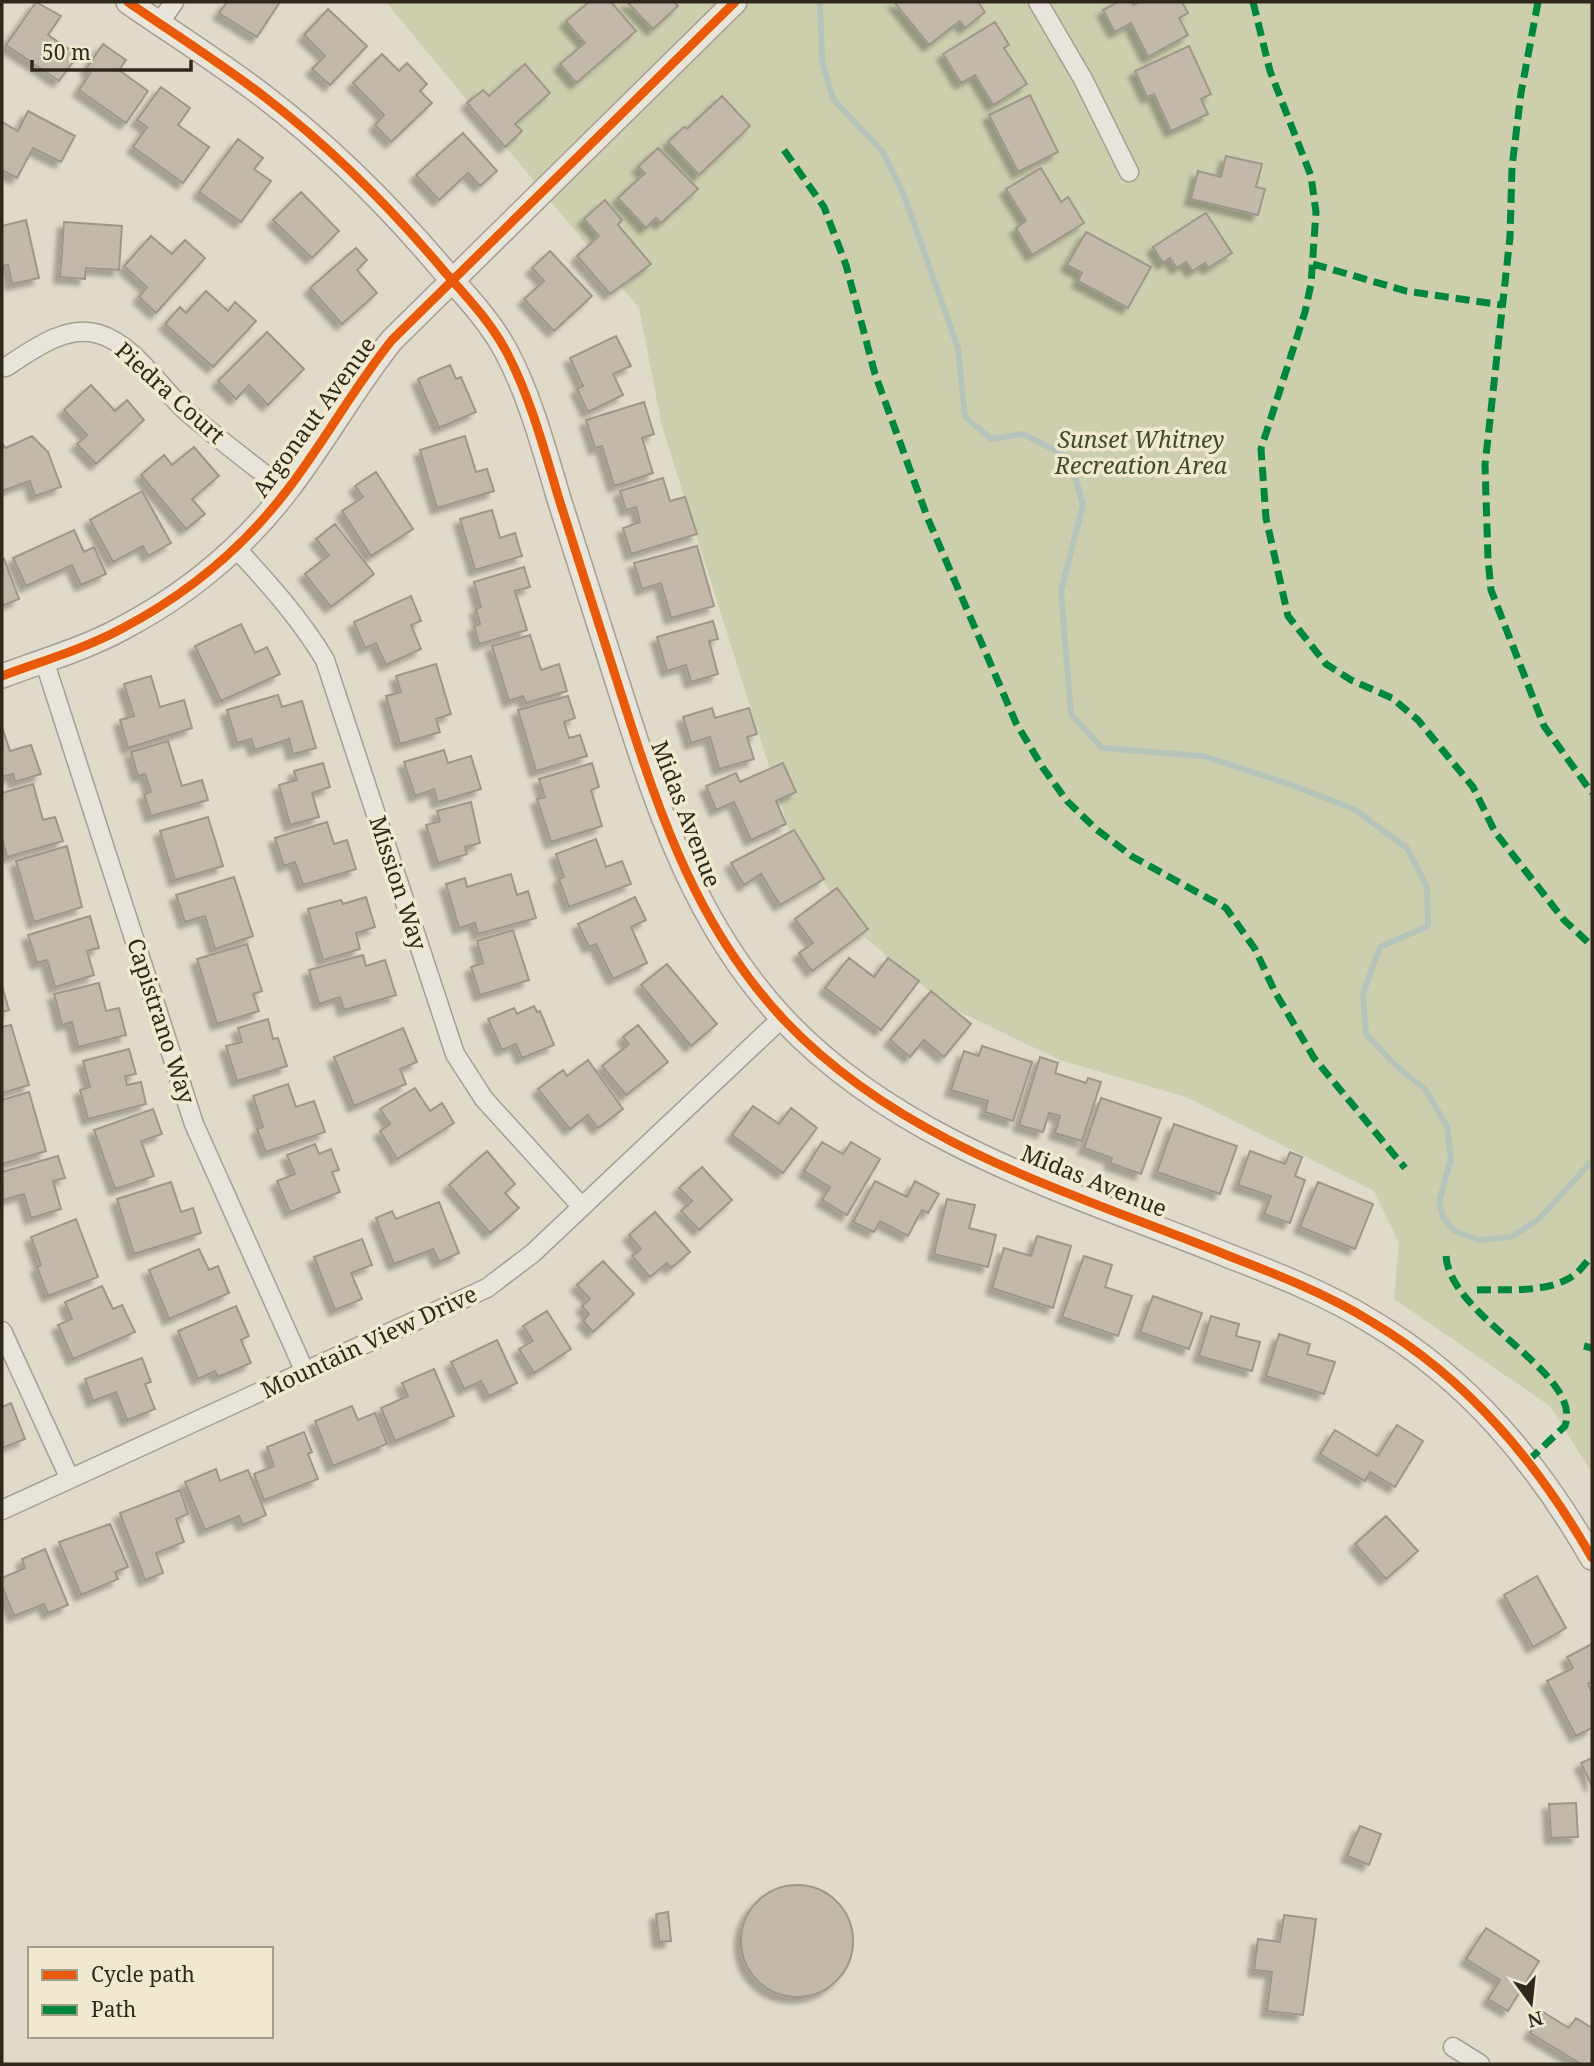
<svg xmlns="http://www.w3.org/2000/svg" width="1594" height="2066" viewBox="0 0 1594 2066" font-family="'Noto Serif',serif">
	<defs>
		<filter id="shadow"><feDropShadow dx="-6" dy="6" stdDeviation="2" flood-color="#0004"/></filter>
	</defs>
	<rect width="100%" height="100%" fill="#dfdac9"/>
	<path fill="#ccceae" d="M 386,2 L 1592,2 L 1592,1473 L 1550,1406 L 1394,1299 L 1399,1243 L 1374,1191 L 1186,1097 L 1060,1060 L 947,1006 L 860,933 L 791,836 L 662,426 L 639,308 Z"/>
	<g fill="none" stroke-linecap="round" stroke-linejoin="round">
		<path stroke="#b5c4bb" stroke-width="6" d="M 820,2 L 822,61 L 833,99 L 883,152 L 904,195 L 958,348 L 965,417 L 991,439 L 1023,434 L 1070,458 L 1083,505 L 1061,591 L 1071,714 L 1102,748 L 1203,756 L 1286,783 L 1354,809 L 1407,848 L 1427,887 L 1428,926 L 1380,947 L 1363,993 L 1366,1034 L 1395,1065 L 1425,1089 L 1447,1126 L 1451,1158 L 1439,1202 L 1444,1219 L 1456,1232 L 1480,1240 L 1511,1237 L 1539,1219 L 1592,1161"/>
	</g>
	<path fill="#c2b9ab" stroke="#9e968a" stroke-width="2" filter="url(#shadow)" d="M 36,2 L 61,16 L 48,35 L 78,55 L 59,81 L 6,45 Z
		M 227,2 L 280,2 L 257,37 L 219,13 Z
		M 589,2 L 611,2 L 636,31 L 576,83 L 560,64 L 585,43 L 566,21 Z
		M 627,2 L 674,2 L 678,6 L 653,29 Z
		M 894,2 L 978,2 L 985,12 L 965,28 L 960,21 L 929,45 Z
		M 1118,2 L 1132,2 L 1133,5 L 1139,2 L 1182,2 L 1188,13 L 1179,18 L 1188,35 L 1148,57 L 1131,23 L 1115,32 L 1103,10 Z
		M 328,9 L 367,46 L 330,85 L 312,69 L 325,56 L 304,35 Z
		M 995,22 L 1009,45 L 1004,48 L 1027,84 L 993,105 L 975,75 L 961,83 L 943,54 Z
		M 103,44 L 126,60 L 119,70 L 148,91 L 126,123 L 79,90 L 91,72 L 86,69 Z
		M 1189,46 L 1211,94 L 1201,99 L 1208,114 L 1171,131 L 1154,94 L 1147,97 L 1135,71 Z
		M 382,54 L 399,71 L 407,63 L 427,84 L 420,91 L 432,103 L 391,142 L 375,125 L 384,115 L 353,83 Z
		M 525,64 L 550,93 L 515,124 L 522,131 L 505,147 L 467,103 L 483,90 L 489,96 Z
		M 161,87 L 190,108 L 178,125 L 209,147 L 183,183 L 133,147 L 147,127 L 137,120 Z
		M 1030,95 L 1058,152 L 1018,172 L 989,115 Z
		M 722,96 L 750,126 L 699,175 L 668,142 L 684,127 L 687,129 Z
		M 28,111 L 75,136 L 61,162 L 33,148 L 17,178 L 2,170 L 2,122 L 18,131 Z
		M 463,133 L 497,171 L 480,186 L 468,173 L 439,200 L 416,175 Z
		M 238,139 L 263,158 L 254,169 L 271,181 L 241,222 L 199,192 Z
		M 658,148 L 698,189 L 661,223 L 656,218 L 646,228 L 618,198 L 645,173 L 638,167 Z
		M 1226,156 L 1262,164 L 1256,187 L 1265,189 L 1258,215 L 1191,199 L 1198,171 L 1221,177 Z
		M 1041,168 L 1061,202 L 1068,197 L 1084,223 L 1032,255 L 1016,228 L 1026,221 L 1006,189 Z
		M 301,192 L 339,231 L 312,258 L 273,220 Z
		M 605,200 L 622,220 L 618,225 L 651,264 L 610,294 L 577,256 L 599,236 L 584,219 Z
		M 1206,213 L 1232,253 L 1208,268 L 1205,263 L 1192,271 L 1186,262 L 1177,268 L 1170,258 L 1163,263 L 1153,247 Z
		M 26,220 L 39,278 L 12,284 L 8,265 L 2,266 L 2,226 Z
		M 64,222 L 122,226 L 119,270 L 86,268 L 85,279 L 60,277 Z
		M 1086,232 L 1151,267 L 1128,308 L 1078,281 L 1082,273 L 1067,265 Z
		M 151,236 L 172,254 L 185,240 L 205,258 L 156,313 L 139,297 L 147,287 L 124,266 Z
		M 356,248 L 367,260 L 357,270 L 377,293 L 342,324 L 310,288 Z
		M 550,251 L 592,296 L 554,331 L 524,299 L 544,281 L 532,268 Z
		M 206,291 L 228,311 L 235,302 L 256,321 L 213,367 L 165,324 L 180,307 L 186,313 Z
		M 267,332 L 304,369 L 268,405 L 249,385 L 236,399 L 218,381 Z
		M 616,336 L 631,366 L 613,374 L 623,395 L 588,412 L 577,389 L 583,386 L 570,358 Z
		M 450,365 L 456,379 L 461,377 L 476,412 L 439,428 L 418,379 Z
		M 91,385 L 115,411 L 127,400 L 144,420 L 96,464 L 77,444 L 87,435 L 64,410 Z
		M 644,402 L 654,434 L 642,438 L 653,473 L 614,486 L 602,446 L 595,448 L 586,420 Z
		M 32,436 L 48,452 L 61,487 L 35,496 L 30,481 L 2,491 L 2,444 L 6,448 Z
		M 465,436 L 476,472 L 487,469 L 494,491 L 437,508 L 420,450 Z
		M 194,447 L 219,476 L 192,499 L 205,514 L 186,529 L 141,475 L 164,455 L 172,465 Z
		M 376,472 L 413,529 L 371,556 L 342,511 L 363,497 L 355,486 Z
		M 663,478 L 670,501 L 685,497 L 697,534 L 631,554 L 623,528 L 640,522 L 636,507 L 626,510 L 620,491 Z
		M 142,491 L 171,543 L 148,556 L 143,546 L 113,562 L 90,520 Z
		M 492,510 L 500,538 L 515,533 L 522,556 L 475,570 L 460,519 Z
		M 335,524 L 374,574 L 331,607 L 305,574 L 329,555 L 316,539 Z
		M 74,530 L 84,552 L 94,547 L 106,574 L 81,585 L 72,565 L 26,586 L 13,558 Z
		M 697,546 L 714,606 L 671,618 L 661,583 L 642,589 L 634,563 Z
		M 4,559 L 19,599 L 2,606 L 2,560 Z
		M 524,567 L 530,587 L 515,591 L 527,630 L 479,644 L 474,626 L 480,624 L 476,609 L 481,607 L 474,582 Z
		M 411,596 L 421,621 L 411,625 L 421,649 L 386,665 L 376,643 L 365,648 L 354,622 Z
		M 713,621 L 718,639 L 709,641 L 718,674 L 691,682 L 686,665 L 667,671 L 657,637 Z
		M 241,624 L 255,653 L 267,647 L 280,674 L 221,701 L 195,646 Z
		M 530,635 L 541,670 L 559,664 L 567,691 L 526,703 L 523,696 L 509,701 L 492,646 Z
		M 436,664 L 451,714 L 436,719 L 440,732 L 400,744 L 386,696 L 401,692 L 396,676 Z
		M 151,676 L 160,707 L 184,700 L 192,728 L 128,748 L 120,720 L 134,716 L 124,684 Z
		M 278,695 L 282,707 L 302,701 L 316,748 L 293,754 L 289,739 L 255,750 L 251,739 L 237,743 L 227,710 Z
		M 568,696 L 575,718 L 564,722 L 569,738 L 580,735 L 587,756 L 536,771 L 518,710 Z
		M 712,708 L 715,718 L 749,708 L 757,734 L 747,737 L 754,759 L 719,769 L 710,737 L 691,743 L 683,717 Z
		M 2,727 L 10,751 L 31,745 L 41,774 L 15,782 L 13,774 L 2,777 Z
		M 168,741 L 182,786 L 202,780 L 208,800 L 151,816 L 144,794 L 151,792 L 145,774 L 138,776 L 131,752 Z
		M 444,750 L 448,763 L 471,756 L 481,789 L 438,802 L 434,789 L 415,796 L 404,762 Z
		M 323,763 L 330,787 L 312,793 L 319,817 L 290,825 L 279,785 L 297,780 L 294,771 Z
		M 592,763 L 599,787 L 591,790 L 602,826 L 551,842 L 537,799 L 545,797 L 539,779 Z
		M 783,763 L 796,792 L 776,801 L 786,824 L 751,840 L 734,802 L 716,810 L 706,786 L 736,773 L 740,782 Z
		M 33,784 L 43,820 L 55,817 L 63,841 L 7,857 L 2,839 L 2,793 Z
		M 471,802 L 480,843 L 465,847 L 467,854 L 438,863 L 426,825 L 440,821 L 437,811 Z
		M 208,817 L 223,866 L 175,880 L 160,831 Z
		M 327,822 L 334,844 L 347,840 L 356,869 L 303,885 L 295,862 L 284,866 L 275,838 Z
		M 794,830 L 824,879 L 780,905 L 761,874 L 744,885 L 731,863 Z
		M 596,839 L 606,867 L 622,861 L 631,884 L 569,907 L 559,879 L 564,877 L 556,854 Z
		M 67,846 L 82,907 L 34,922 L 16,861 Z
		M 511,874 L 517,895 L 528,891 L 536,918 L 478,934 L 475,923 L 459,928 L 446,884 L 465,878 L 467,887 Z
		M 234,877 L 253,936 L 215,949 L 205,916 L 185,922 L 176,895 Z
		M 837,888 L 868,929 L 812,971 L 799,953 L 813,943 L 795,919 Z
		M 366,897 L 375,927 L 356,933 L 360,949 L 323,960 L 308,909 L 341,900 L 343,904 Z
		M 635,897 L 646,920 L 631,927 L 647,963 L 613,979 L 596,944 L 589,947 L 578,924 Z
		M 90,916 L 99,948 L 87,951 L 94,975 L 55,987 L 47,960 L 37,963 L 28,935 Z
		M 513,930 L 529,980 L 480,995 L 471,967 L 483,963 L 477,941 Z
		M 247,944 L 262,991 L 253,994 L 259,1011 L 217,1024 L 197,959 Z
		M 363,955 L 366,966 L 385,960 L 396,995 L 344,1010 L 340,997 L 319,1004 L 309,970 Z
		M 849,958 L 874,977 L 888,958 L 919,981 L 881,1030 L 825,988 Z
		M 667,964 L 717,1024 L 691,1046 L 641,985 Z
		M 99,983 L 106,1011 L 119,1008 L 126,1035 L 78,1047 L 72,1022 L 62,1025 L 54,994 Z
		M 2,986 L 9,1010 L 2,1012 Z
		M 931,991 L 971,1024 L 944,1057 L 924,1040 L 910,1057 L 890,1040 Z
		M 534,1006 L 537,1012 L 540,1011 L 554,1045 L 522,1058 L 516,1044 L 502,1050 L 488,1019 L 514,1008 L 517,1014 Z
		M 268,1019 L 273,1039 L 278,1038 L 287,1066 L 237,1081 L 226,1046 L 242,1042 L 238,1028 Z
		M 11,1025 L 29,1085 L 2,1093 L 2,1027 Z
		M 638,1025 L 668,1062 L 626,1095 L 602,1066 L 629,1044 L 623,1037 Z
		M 403,1028 L 417,1062 L 400,1069 L 406,1084 L 354,1106 L 334,1057 Z
		M 982,1046 L 1032,1062 L 1013,1121 L 985,1112 L 988,1101 L 951,1090 L 964,1051 L 979,1056 Z
		M 129,1049 L 136,1074 L 125,1076 L 127,1085 L 141,1082 L 146,1104 L 88,1119 L 80,1090 L 90,1087 L 83,1061 Z
		M 1040,1057 L 1058,1063 L 1055,1073 L 1086,1083 L 1088,1078 L 1101,1082 L 1082,1141 L 1055,1133 L 1060,1116 L 1049,1113 L 1043,1132 L 1019,1125 Z
		M 588,1060 L 623,1109 L 598,1128 L 588,1115 L 570,1129 L 538,1089 L 563,1070 L 567,1076 Z
		M 288,1084 L 296,1107 L 314,1101 L 325,1132 L 266,1152 L 257,1129 L 263,1127 L 253,1096 Z
		M 415,1088 L 430,1111 L 442,1103 L 454,1123 L 397,1159 L 380,1131 L 390,1124 L 380,1109 Z
		M 29,1092 L 46,1151 L 2,1164 L 2,1100 Z
		M 1101,1098 L 1161,1118 L 1141,1174 L 1110,1163 L 1112,1158 L 1084,1148 Z
		M 753,1106 L 779,1124 L 791,1108 L 817,1128 L 783,1173 L 732,1135 Z
		M 153,1109 L 162,1134 L 141,1141 L 154,1176 L 115,1189 L 94,1130 Z
		M 1174,1124 L 1237,1146 L 1220,1194 L 1157,1172 Z
		M 822,1142 L 843,1154 L 851,1142 L 880,1159 L 847,1215 L 822,1200 L 830,1187 L 804,1171 Z
		M 315,1144 L 319,1154 L 331,1149 L 339,1170 L 332,1172 L 340,1192 L 290,1212 L 277,1181 L 295,1174 L 287,1155 Z
		M 487,1151 L 515,1184 L 505,1193 L 519,1208 L 490,1233 L 449,1185 Z
		M 1250,1151 L 1285,1164 L 1290,1152 L 1302,1157 L 1295,1176 L 1305,1180 L 1290,1223 L 1264,1214 L 1271,1196 L 1238,1185 Z
		M 58,1156 L 65,1178 L 53,1181 L 61,1209 L 31,1218 L 24,1194 L 3,1200 L 2,1172 Z
		M 702,1167 L 732,1200 L 699,1230 L 681,1211 L 692,1201 L 679,1188 Z
		M 875,1181 L 907,1197 L 915,1181 L 939,1194 L 928,1213 L 922,1210 L 908,1236 L 880,1221 L 874,1232 L 853,1222 Z
		M 171,1182 L 181,1212 L 193,1208 L 201,1233 L 134,1254 L 117,1199 Z
		M 1318,1182 L 1373,1204 L 1355,1249 L 1300,1227 Z
		M 947,1199 L 975,1205 L 969,1228 L 996,1235 L 988,1267 L 934,1254 Z
		M 439,1202 L 459,1253 L 439,1262 L 433,1249 L 394,1264 L 376,1218 L 392,1211 L 396,1219 Z
		M 655,1212 L 690,1252 L 671,1268 L 667,1263 L 650,1277 L 632,1256 L 641,1249 L 629,1235 Z
		M 76,1219 L 98,1277 L 48,1296 L 37,1267 L 41,1265 L 31,1237 Z
		M 1037,1236 L 1071,1246 L 1053,1308 L 992,1288 L 1004,1248 L 1031,1256 Z
		M 362,1239 L 372,1265 L 351,1273 L 362,1299 L 335,1310 L 314,1257 Z
		M 199,1249 L 209,1270 L 218,1266 L 229,1293 L 169,1319 L 149,1270 Z
		M 1084,1256 L 1112,1265 L 1105,1287 L 1132,1296 L 1118,1336 L 1062,1317 Z
		M 603,1261 L 634,1294 L 593,1332 L 583,1321 L 589,1314 L 582,1306 L 590,1299 L 577,1285 Z
		M 102,1286 L 113,1309 L 122,1305 L 135,1332 L 73,1359 L 58,1325 L 72,1319 L 65,1302 Z
		M 1153,1296 L 1202,1313 L 1189,1349 L 1140,1332 Z
		M 236,1306 L 249,1336 L 241,1340 L 251,1363 L 218,1377 L 215,1371 L 198,1379 L 178,1331 Z
		M 547,1311 L 571,1349 L 534,1373 L 519,1349 L 533,1341 L 523,1326 Z
		M 1211,1316 L 1239,1324 L 1236,1336 L 1260,1342 L 1252,1371 L 1199,1356 Z
		M 1279,1334 L 1310,1344 L 1307,1354 L 1335,1362 L 1324,1394 L 1266,1376 Z
		M 497,1340 L 517,1383 L 489,1396 L 481,1381 L 464,1389 L 451,1362 Z
		M 142,1358 L 151,1382 L 145,1384 L 155,1409 L 127,1420 L 116,1392 L 93,1401 L 85,1379 Z
		M 434,1369 L 454,1416 L 395,1441 L 381,1408 L 408,1396 L 402,1383 Z
		M 11,1403 L 25,1439 L 2,1448 L 2,1407 Z
		M 352,1406 L 358,1420 L 375,1413 L 387,1444 L 333,1466 L 315,1421 Z
		M 1397,1425 L 1423,1441 L 1395,1487 L 1370,1472 L 1365,1481 L 1320,1454 L 1335,1430 L 1378,1456 Z
		M 304,1432 L 312,1452 L 308,1454 L 318,1479 L 264,1500 L 254,1474 L 274,1466 L 267,1447 Z
		M 216,1469 L 220,1481 L 248,1470 L 266,1515 L 243,1525 L 239,1516 L 205,1530 L 185,1482 Z
		M 180,1490 L 188,1514 L 176,1519 L 184,1542 L 156,1553 L 163,1573 L 145,1580 L 120,1513 Z
		M 1386,1516 L 1418,1551 L 1386,1579 L 1355,1544 Z
		M 110,1524 L 128,1567 L 115,1572 L 118,1579 L 81,1595 L 59,1542 Z
		M 45,1549 L 68,1605 L 48,1613 L 44,1604 L 14,1616 L 2,1586 L 2,1578 L 25,1568 L 22,1559 Z
		M 1537,1576 L 1566,1628 L 1533,1647 L 1504,1595 Z
		M 1592,1644 L 1592,1682 L 1588,1684 L 1592,1692 L 1592,1728 L 1576,1736 L 1547,1681 L 1573,1668 L 1567,1657 Z
		M 1592,1758 L 1592,1786 L 1581,1763 Z
		M 1576,1803 L 1578,1837 L 1551,1838 L 1549,1804 Z
		M 1360,1826 L 1381,1834 L 1369,1865 L 1347,1856 Z
		M741 1941a56 56 0 1 1 112 0a56 56 0 1 1-112 0Z
		M 668,1912 L 671,1941 L 659,1942 L 656,1914 Z
		M 1284,1915 L 1316,1919 L 1303,2015 L 1267,2011 L 1272,1972 L 1254,1970 L 1258,1939 L 1280,1942 Z
		M 1486,1928 L 1539,1961 L 1508,2011 L 1488,1999 L 1500,1980 L 1466,1959 Z
		M 1543,2012 L 1569,2028 L 1576,2018 L 1592,2028 L 1592,2064 L 1581,2064 L 1530,2033 Z"/>
	<g fill="none" stroke-linecap="round" stroke-linejoin="round">
		<defs>
			<path id="minor" d="M 1038,2 L 1083,79 L 1129,172
				M 159,24 L 174,2
				M 6,367 C 32,350 66,324 99,334 C 135,345 159,387 186,411 C 218,439 253,465 286,491
				M 235,547 C 268,583 300,618 325,660 L 455,1054 L 484,1099 L 582,1207
				M 44,660 L 194,1124 L 305,1372
				M 2,1331 L 70,1479
				M 2,1510 L 487,1288 L 533,1253 L 782,1018
				M 1453,2047 L 1480,2064"/>
			<path id="tertiary" d="M 128,2 C 174,34 222,64 266,98 C 331,148 391,208 444,271 C 466,296 490,321 506,351 C 530,396 544,449 559,499 C 581,567 602,635 624,703 C 661,819 699,930 785,1021 C 904,1146 1074,1193 1229,1256 C 1278,1275 1327,1294 1372,1322 C 1468,1379 1537,1462 1592,1558
				M 2,676 C 42,661 84,649 121,629 C 186,595 244,547 288,489 C 325,441 354,387 392,340 L 735,2"/>
		</defs>
		<use href="#minor" stroke="#a49f93" stroke-width="21"/>
		<use href="#tertiary" stroke="#a49f93" stroke-width="26"/>
		<use href="#minor" stroke="#e8e4db" stroke-width="18"/>
		<use href="#tertiary" stroke="#e8e4db" stroke-width="23"/>
		<path stroke="#00873e" stroke-width="7" stroke-dasharray="14 7" stroke-linecap="butt" d="M 1253,2 L 1270,71 L 1311,176 L 1316,212 L 1311,284 L 1305,312 L 1261,449 L 1266,518 L 1288,616 L 1326,664 L 1351,680 L 1392,698 L 1418,720 L 1473,787 L 1495,832 L 1564,920 L 1592,946
			M 1538,2 L 1521,93 L 1512,167 L 1510,237 L 1485,465 L 1488,559 L 1491,590 L 1544,726 L 1592,793
			M 784,150 L 824,207 L 846,265 L 875,374 L 928,519 L 1016,723 L 1043,768 L 1067,801 L 1096,829 L 1133,857 L 1226,908 L 1255,949 L 1275,992 L 1314,1058 L 1405,1168
			M 1313,264 L 1406,291 L 1502,305
			M 1446,1256 C 1450,1318 1584,1373 1565,1426 L 1529,1460
			M 1477,1290 C 1507,1289 1552,1294 1577,1273 C 1582,1268 1587,1261 1592,1256
			M 1584,1346 L 1592,1348"/>
		<defs>
			<path id="cycleway" d="M 128,2 C 174,34 222,64 266,98 C 331,148 391,208 444,271 C 466,296 490,321 506,351 C 530,396 544,449 559,499 C 581,567 602,635 624,703 C 661,819 699,930 785,1021 C 904,1146 1074,1193 1229,1256 C 1278,1275 1327,1294 1372,1322 C 1468,1379 1537,1462 1592,1558
				M 2,676 C 42,661 84,649 121,629 C 186,595 244,547 288,489 C 325,441 354,387 392,340 L 735,2"/>
		</defs>
		<use href="#cycleway" stroke="#f0e9d0" stroke-width="13"/>
		<use href="#cycleway" stroke="#e8590c" stroke-width="9"/>
	</g>
	<g text-anchor="middle" stroke-width="7" stroke-linejoin="round" paint-order="stroke">
		<g font-size="23" fill="#30281d" stroke="#f0e9d0">
			<text transform="translate(170 393) rotate(42)" y="8">Piedra Court</text>
			<text transform="translate(314 417) rotate(-54)" y="8">Argonaut Avenue</text>
			<text transform="translate(686 814) rotate(69)" y="8">Midas Avenue</text>
			<text transform="translate(398 883) rotate(72)" y="8">Mission Way</text>
			<text transform="translate(161 1021) rotate(72)" y="8">Capistrano Way</text>
			<text transform="translate(1094 1181) rotate(22)" y="8">Midas Avenue</text>
			<text transform="translate(369 1342) rotate(-25)" y="8">Mountain View Drive</text>
		</g>
		<g font-size="23" font-style="italic" fill="#3f4a27" stroke="#f0e9d0">
			<text x="1141" y="448">Sunset Whitney<tspan x="1141" dy="26">Recreation Area</tspan></text>
		</g>
	</g>
	<rect width="1594" height="2066" fill="none" stroke="#30281d" stroke-width="7"/>
	<rect x="28" y="1947" width="245" height="91" fill="#f0e9d0" stroke="#a39c88" stroke-width="2"/>
	<rect x="42" y="1970" width="35" height="10" fill="#e8590c" stroke="#a39c88" stroke-width="2"/>
	<text x="91" y="1982" font-size="21" fill="#30281d">Cycle path</text>
	<rect x="42" y="2005" width="35" height="10" fill="#00873e" stroke="#a39c88" stroke-width="2"/>
	<text x="91" y="2017" font-size="21" fill="#30281d">Path</text>
	<g transform="translate(1531 2003) rotate(165)" stroke="#f0e9d0" stroke-width="5" paint-order="stroke">
	<path d="M0-5L12 26L0 18L-12 26Z" fill="#30281d"/>
	<text y="-10" font-size="19" font-weight="bold" text-anchor="middle" fill="#30281d">N</text>
	</g>
	<path d="M32 60v10h159v-10" fill="none" stroke="#30281d" stroke-width="3.5"/>
	<text x="42" y="60" font-size="21" fill="#30281d" stroke="#f0e9d0" stroke-width="5" paint-order="stroke">50 m</text>
</svg>
